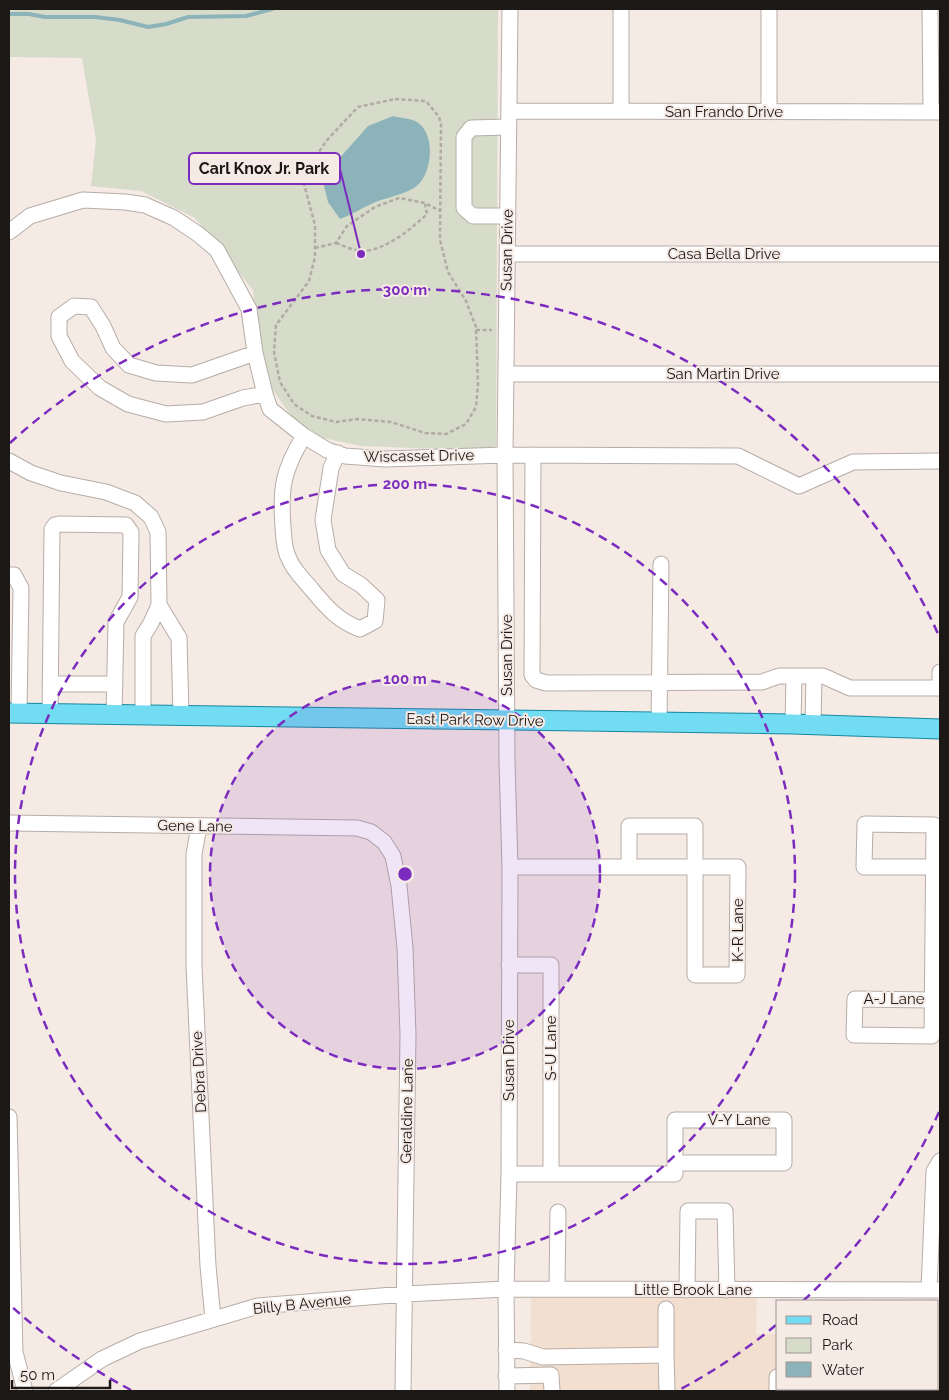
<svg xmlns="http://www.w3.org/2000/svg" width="949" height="1400" viewBox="0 0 949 1400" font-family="Raleway,sans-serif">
	<rect width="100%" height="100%" fill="#f5eae4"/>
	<path fill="#f2dfcf" d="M 531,1295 L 757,1296 L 756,1334 L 778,1334 L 778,1389 L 938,1389 L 938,1333 L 940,1333 L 940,1391 L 530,1391 Z"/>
	<path fill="#d6dcc9" d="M 9,9 L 498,9 L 496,448 L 463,450 L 361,446 L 323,438 L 298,422 L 287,410 L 262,374 L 253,290 L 195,218 L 141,191 L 91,186 L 96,140 L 82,58 L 9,57 Z"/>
	<path fill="#8db3ba" d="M 393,116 C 400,118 409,118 415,121 C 437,131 433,177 414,188 C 404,194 390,197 378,201 C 365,206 354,214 340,219 L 328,202 L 324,186 L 329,170 L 368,126 Z"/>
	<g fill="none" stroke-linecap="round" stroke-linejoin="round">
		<path stroke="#8db3ba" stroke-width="4" d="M 9,14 L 29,14 L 45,17 L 95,17 L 120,20 L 148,27 L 166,24 L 188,17 L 246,16 L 272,9"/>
		<defs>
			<path id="minor" d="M 621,9 L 621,111
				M 769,9 L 769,112
				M 930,9 L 931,111
				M 509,111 L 940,112
				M 508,216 L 473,216 L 464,208 L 464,137 L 471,128 L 508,127
				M 9,232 L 30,216 L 83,200 L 125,202 L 145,205 L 174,218 L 198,234 L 217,250 L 249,309 L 255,353 L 265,394 L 270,409 L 304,436 L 327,450 L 345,456 L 385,459 L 505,455 L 738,456 L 799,486 L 853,462 L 940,461
				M 507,254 L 940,254
				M 255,353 L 192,375 L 156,373 L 129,365 L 113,348 L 103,326 L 91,307 L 74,306 L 59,317 L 59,336 L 72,361 L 100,388 L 128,404 L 166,414 L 203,412 L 243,398 L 265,394
				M 506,374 L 940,374
				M 304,436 C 283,470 280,488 283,527 C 284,539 284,550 290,561 C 295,572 306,582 313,591 C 328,609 339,621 360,629 L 375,621 L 377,600 L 361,585 L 343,574 L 328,550 L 323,520 L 331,468 L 338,453
				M 533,455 L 532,675 L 536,680 L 546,683 L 762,682 L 779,676 L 823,676 L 850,688 L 940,688
				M 9,461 L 31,473 L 61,483 L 106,492 L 135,503 L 151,517 L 158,532 L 159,605 L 151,623 L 143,636 L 143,715
				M 9,575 L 14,575 L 21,588 L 19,713
				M 159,605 L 179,638 L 181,716
				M 50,684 L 115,684
				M 940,688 L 940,672
				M 50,714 L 52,529 L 55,525 L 59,524 L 126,525 L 131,532 L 130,597 L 116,622 L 114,715
				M 659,723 L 661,564
				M 793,724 L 794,676
				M 813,725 L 814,676
				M 9,823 L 357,828 L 371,832 L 384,842 L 393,856 L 399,886 L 405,948 L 408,1034 L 403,1391
				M 199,826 L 194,854 L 194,966 L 208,1266 L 213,1319
				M 510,867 C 586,867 662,867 738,867 L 737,975 L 695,975 L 695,826 L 629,826 L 629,867
				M 509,965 L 551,965 L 551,1174
				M 932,1000 L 855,999 L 854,1035 L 932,1036 C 933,966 933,895 934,825 L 865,824 L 864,867 L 940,867
				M 9,1117 L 15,1352 L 25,1391
				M 675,1120 L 784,1120 L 784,1163 L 675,1163 Z
				M 509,1174 L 675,1174 L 675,1163
				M 557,1289 L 558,1212
				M 687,1290 L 688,1211 L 725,1211 L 727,1290
				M 929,1290 L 934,1171 L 940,1161
				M 506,1350 L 524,1351 L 543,1357 L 666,1355 L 666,1309
				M 666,1355 L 667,1391
				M 506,1376 L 551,1375 L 552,1391
				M 56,1391 L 102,1359 L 140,1341 L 258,1306 L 405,1294 L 506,1289 L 940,1290
				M 507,1391 L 506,1289 L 509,1174 L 510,867 L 507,761 L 505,455 L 510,9
				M 777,1391 L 777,1377"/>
			<path id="major" d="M 9,713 L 793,724 L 940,729"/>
		</defs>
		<use href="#minor" stroke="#b7ada7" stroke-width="17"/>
		<use href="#major" stroke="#1688a0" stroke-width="21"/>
		<path stroke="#b2aaa5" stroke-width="2.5" stroke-dasharray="4 2.5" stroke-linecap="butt" d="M 395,99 L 426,101 L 439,117 L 441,124 L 440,240 L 448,272 L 466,301 L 476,327 L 478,384 L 476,407 L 466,424 L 446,434 L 425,433 L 391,422 L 357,419 L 336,422 L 312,416 L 294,404 L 280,382 L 274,352 L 276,325 L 309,281 L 315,257 L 315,225 L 304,184 L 306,170 L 328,139 L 358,107 Z
			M 336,243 C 344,246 354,251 363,251 C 386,250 411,229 427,214 L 425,204
			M 315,248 L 336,243 L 347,226 L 375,207 L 399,198 L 425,203 L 440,211
			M 476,330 L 492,330"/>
		<use href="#minor" stroke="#fff" stroke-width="15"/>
		<use href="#major" stroke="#72dcf3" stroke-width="19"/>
	</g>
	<circle cx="405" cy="874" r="195" fill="#7b2cbf" fill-opacity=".12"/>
	<g fill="none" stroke="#7b2cbf" stroke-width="2.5" stroke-dasharray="9 6">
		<circle cx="405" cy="874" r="195"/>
		<circle cx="405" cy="874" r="390"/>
		<path d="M939 1112A584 584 0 0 1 803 1301M776 1325A584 584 0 0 1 679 1390M131 1390A584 584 0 0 1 10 1305M10 443A584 584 0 0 1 939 636"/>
	</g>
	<g text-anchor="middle" stroke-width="4" stroke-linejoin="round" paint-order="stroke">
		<g font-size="15" fill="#1b1816" stroke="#f5eae4">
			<text x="724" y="117">San Frando Drive</text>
			<text transform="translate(507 250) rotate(-89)" y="5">Susan Drive</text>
			<text x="724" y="259">Casa Bella Drive</text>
			<text x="723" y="379">San Martin Drive</text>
			<text transform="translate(419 456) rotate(-1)" y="5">Wiscasset Drive</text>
			<text transform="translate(507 655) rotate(-90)" y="5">Susan Drive</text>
			<text transform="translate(475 720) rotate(1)" y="5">East Park Row Drive</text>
			<text transform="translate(195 826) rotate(1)" y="5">Gene Lane</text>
			<text transform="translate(738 930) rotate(-90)" y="5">K-R Lane</text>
			<text x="894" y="1004">A-J Lane</text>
			<text transform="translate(551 1048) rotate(-90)" y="5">S-U Lane</text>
			<text transform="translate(509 1060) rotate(-90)" y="5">Susan Drive</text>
			<text transform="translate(199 1072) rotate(-93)" y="5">Debra Drive</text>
			<text transform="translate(407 1111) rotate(-89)" y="5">Geraldine Lane</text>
			<text x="739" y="1125">V-Y Lane</text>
			<text x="693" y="1295">Little Brook Lane</text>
			<text transform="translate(302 1304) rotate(-6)" y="5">Billy B Avenue</text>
		</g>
	</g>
	<circle cx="405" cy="874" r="8" fill="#7b2cbf" stroke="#f5eae4" stroke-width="2.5"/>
	<g font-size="15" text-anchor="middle" font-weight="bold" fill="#7b2cbf" stroke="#f5eae4" stroke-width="4" stroke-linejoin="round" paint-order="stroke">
		<text x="405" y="295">300 m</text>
		<text x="405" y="489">200 m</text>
		<text x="405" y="684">100 m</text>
	</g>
	<path fill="none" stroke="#7b2cbf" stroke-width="2" d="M361 254L340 169"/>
	<circle fill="#7b2cbf" stroke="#f5eae4" stroke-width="2" cx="361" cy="254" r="5"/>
	<rect fill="#f5eae4" stroke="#7b2cbf" stroke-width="2" x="189" y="153" width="151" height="31" rx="5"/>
	<g font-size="16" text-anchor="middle" font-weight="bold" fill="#1b1816">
		<text x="264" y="174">Carl Knox Jr. Park</text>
	</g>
	<rect width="949" height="1400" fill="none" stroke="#1b1816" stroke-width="20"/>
	<rect x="776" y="1300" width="162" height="90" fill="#f5eae4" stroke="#9e9692"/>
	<rect x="786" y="1316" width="25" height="8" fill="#72dcf3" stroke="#9e9692"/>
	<text x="822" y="1325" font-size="15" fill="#1b1816">Road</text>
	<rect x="786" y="1338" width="25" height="15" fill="#d6dcc9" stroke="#9e9692"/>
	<text x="822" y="1350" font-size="15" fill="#1b1816">Park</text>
	<rect x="786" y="1362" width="25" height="15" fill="#8db3ba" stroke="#9e9692"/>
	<text x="822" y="1375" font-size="15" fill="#1b1816">Water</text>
	<path d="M12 1380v8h98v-8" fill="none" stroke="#1b1816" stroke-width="2.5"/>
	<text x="20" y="1380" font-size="15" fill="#1b1816" stroke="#f5eae4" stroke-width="4" paint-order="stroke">50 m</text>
</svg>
